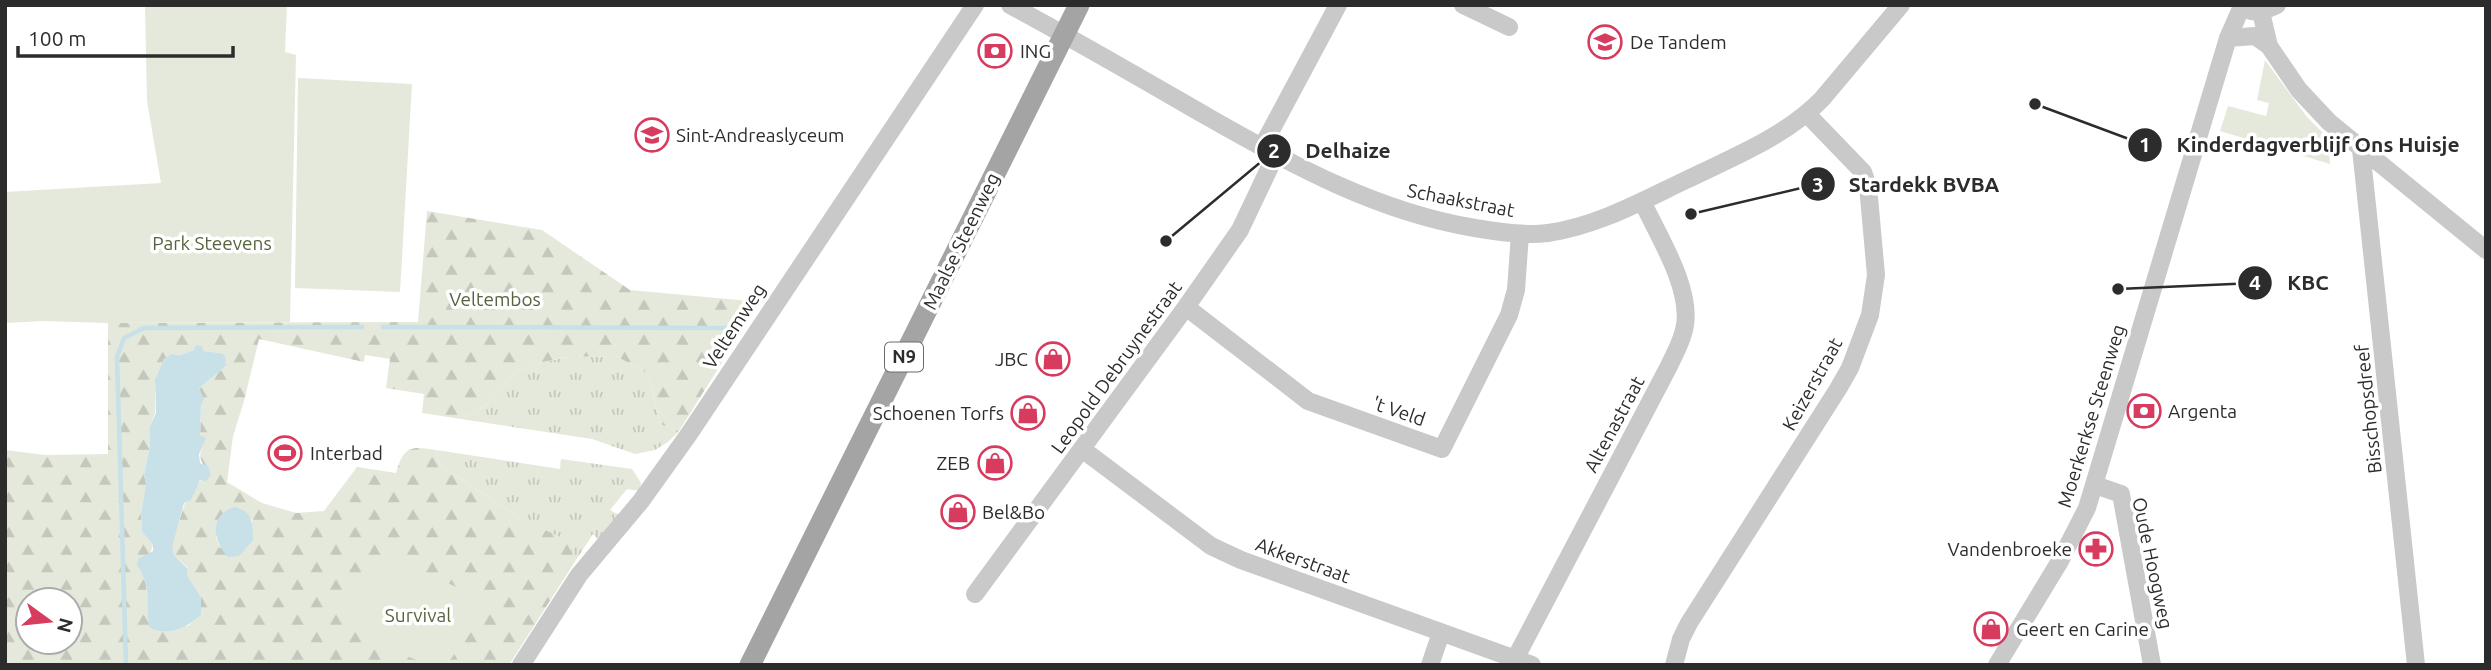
<svg xmlns="http://www.w3.org/2000/svg" width="2491" height="670" viewBox="0 0 2491 670" font-family="Ubuntu,sans-serif">
	<defs>
		<pattern id="grass-tufts" width="24" height="20" patternUnits="userSpaceOnUse" patternTransform="scale(1.75)"><rect width="24" height="20" fill="#e4e9db"/><path d="M3 7l-1-3M5 7V3M7 7l1-3M15 17l-1-3M17 17v-4M19 17l1-3" fill="none" stroke="#c4c8bc"/></pattern>
		<pattern id="forest-firs" width="22" height="20" patternUnits="userSpaceOnUse" patternTransform="scale(1.75)"><rect width="22" height="20" fill="#e4e9db"/><path d="M5 1l3.5 6h-7zM16 11l3.5 6h-7z" fill="#c4c8bc"/></pattern>
	</defs>
	<rect width="100%" height="100%" fill="#fff"/>
	<path fill="url(#grass-tufts)" d="M 616,356 L 649,374 L 660,424 L 679,431 L 668,442 L 655,450 L 635,454 L 592,439 L 461,419 L 485,406 L 516,372 L 537,363 L 569,357 Z
		M 436,450 L 560,469 L 561,459 L 632,469 L 641,483 L 639,491 L 627,489 L 610,510 L 619,515 L 599,541 L 593,534 L 576,560 L 565,540 L 518,517 L 440,465 Z"/>
	<path fill="url(#forest-firs)" fill-rule="evenodd" d="M 427,211 L 542,230 L 630,290 L 760,302 L 679,431 L 660,424 L 649,374 L 616,356 L 569,357 L 537,363 L 516,372 L 485,406 L 461,419 L 422,413 L 424,394 L 386,388 L 390,359 L 365,355 L 364,362 L 259,339 L 244,401 L 233,436 L 227,482 L 262,503 L 296,513 L 324,511 L 357,467 L 396,473 C 404,446 410,446 436,450 L 440,465 L 518,517 L 566,540 L 576,560 L 509,665 L 446,665 L 491,604 L 421,662 L 429,665 L 5,665 L 5,450 L 45,455 L 108,454 L 108,323 L 418,322 ZM 194,350 L 221,353 L 224,356 L 226,366 L 199,388 L 201,404 L 200,436 L 205,438 C 199,457 197,456 209,473 L 201,480 L 185,503 L 171,546 L 174,555 L 188,568 L 187,575 L 201,597 L 201,615 L 188,626 L 148,621 C 151,598 142,578 144,556 L 150,554 L 153,545 L 142,532 L 141,514 L 146,483 L 144,475 L 150,445 L 150,426 L 155,413 L 155,379 L 164,359 L 171,354 L 182,355 ZM 252,519 L 253,540 L 220,548 L 216,538 L 216,523 ZM 28,600 L 70,600 L 70,642 L 28,642 Z"/>
	<path fill="#e4e9db" d="M 145,5 L 287,5 L 285,52 L 296,55 L 290,322 L 108,323 L 43,321 L 5,323 L 5,192 L 161,183 L 147,101 Z
		M 2265,60 L 2307,117 L 2328,138 L 2330,164 L 2220,131 L 2228,106 L 2266,116 L 2269,103 L 2257,100 Z
		M 298,78 L 412,84 L 400,292 L 295,288 Z
		M 397,559 L 492,604 L 446,665 L 429,665 L 369,641 L 346,610 L 355,591 Z"/>
	<path fill="#c8e0e8" d="M 196,345 L 202,346 L 203,351 L 221,353 L 225,356 L 226,366 L 199,388 L 204,399 L 201,404 L 200,435 L 206,438 L 199,454 L 200,463 L 208,466 L 211,475 L 206,481 L 200,480 L 191,500 L 184,503 L 172,547 L 174,555 L 188,569 L 187,575 L 201,597 L 201,615 C 187,628 167,637 149,627 C 146,605 152,586 137,565 L 138,559 L 153,551 L 153,545 L 142,532 L 141,514 L 146,483 L 144,475 L 150,445 L 150,426 L 156,413 L 155,379 L 164,359 L 171,354 L 181,355 L 194,350 Z
		M 235,507 C 253,512 253,523 253,540 L 239,556 L 228,557 C 212,541 209,514 235,507 Z"/>
	<g fill="none" stroke-linecap="round" stroke-linejoin="round">
		<path stroke="#c8e0e8" stroke-width="4.5" d="M 383,327 L 726,328
			M 126,665 L 117,357 L 124,338 L 144,328 L 362,327"/>
		<path stroke="#c9c9c9" stroke-width="18" d="M 1010,5 C 1077,41 1142,79 1208,117 C 1292,165 1378,212 1475,228 C 1498,232 1525,236 1548,233 C 1597,226 1642,201 1686,180 C 1733,157 1785,137 1822,99 L 1901,5
			M 1463,5 L 1509,27
			M 2251,11 L 2261,12 L 2277,5
			M 2261,12 L 2269,46 L 2299,90 L 2329,122 L 2486,250
			M 2228,38 L 2255,36 L 2269,46
			M 1262,147 L 1338,5
			M 2361,149 L 2416,665
			M 1186,307 L 1308,401 L 1442,449 L 1509,315 L 1516,290 L 1520,234
			M 1082,449 L 1211,546 L 1241,560 L 1532,665
			M 2095,485 L 2121,494 L 2152,665
			M 975,594 L 1186,307 L 1240,230 L 1276,154
			M 1515,659 L 1669,366 C 1675,353 1683,340 1685,325 C 1691,287 1658,235 1642,201
			M 521,665 L 579,575 L 641,501 L 689,434 L 975,5
			M 1430,665 L 1441,633
			M 1674,665 L 1681,639 L 1689,623 L 1838,389 L 1850,368 L 1870,315 L 1876,275 L 1868,186 L 1863,172 L 1807,114
			M 1997,665 L 2060,561 L 2087,508 L 2228,38 L 2242,6"/>
		<path stroke="#a4a4a4" stroke-width="21" d="M 750,665 L 1079,5"/>
	</g>
	<defs>
		<symbol id="school-ring" viewBox="-11 -11 22 22"><circle r="9.5" fill="#fff" stroke="#d73b5e" stroke-width="1.5"/><path d="M0-5L7-2L0 1L-7-2ZM-4 1L0 2.5L4 1V4Q0 6-4 4Z" fill="#d73b5e"/></symbol>
		<symbol id="bank-ring" viewBox="-11 -11 22 22"><circle r="9.5" fill="#fff" stroke="#d73b5e" stroke-width="1.5"/><path d="M-6-4H6V4H-6ZM0-2.3a2.3 2.3 0 1 0 0 4.6a2.3 2.3 0 1 0 0-4.6Z" fill="#d73b5e"/></symbol>
		<symbol id="shop-ring" viewBox="-11 -11 22 22"><circle r="9.5" fill="#fff" stroke="#d73b5e" stroke-width="1.5"/><path d="M-5-2.5h2.3a2.7 3.5 0 0 1 5.4 0H5L5.5 6h-11ZM-1.5-2.5h3a1.5 2.3 0 0 0-3 0Z" fill="#d73b5e"/></symbol>
		<symbol id="stadium-ring" viewBox="-11 -11 22 22"><circle r="9.5" fill="#fff" stroke="#d73b5e" stroke-width="1.5"/><path d="M0-5a6.5 5 0 1 0 0 10a6.5 5 0 1 0 0-10ZM-3.5-1.8h7v3.6h-7Z" fill="#d73b5e"/></symbol>
		<symbol id="pharmacy-ring" viewBox="-11 -11 22 22"><circle r="9.5" fill="#fff" stroke="#d73b5e" stroke-width="1.5"/><path d="M-2-6h4v4h4v4h-4v4h-4v-4h-4v-4h4Z" fill="#d73b5e"/></symbol>
	</defs>
	<g fill-rule="evenodd">
		<use href="#school-ring" x="1586" y="23" width="38" height="38"/>
		<use href="#bank-ring" x="976" y="32" width="38" height="38"/>
		<use href="#school-ring" x="633" y="116" width="38" height="38"/>
		<use href="#shop-ring" x="1034" y="340" width="38" height="38"/>
		<use href="#bank-ring" x="2125" y="392" width="38" height="38"/>
		<use href="#shop-ring" x="1009" y="394" width="38" height="38"/>
		<use href="#stadium-ring" x="266" y="434" width="38" height="38"/>
		<use href="#shop-ring" x="976" y="444" width="38" height="38"/>
		<use href="#shop-ring" x="939" y="493" width="38" height="38"/>
		<use href="#pharmacy-ring" x="2077" y="530" width="38" height="38"/>
		<use href="#shop-ring" x="1972" y="610" width="38" height="38"/>
	</g>
	<g text-anchor="middle" stroke-width="7" stroke-linejoin="round" paint-order="stroke">
		<rect fill="#fff" stroke="#6b6b6b" stroke-width="2" x="885" y="342.5" width="38" height="29" rx="5"/>
		<g font-size="18" font-weight="bold" fill="#2c2c2c">
			<text x="904" y="363">N9</text>
		</g>
		<g font-size="19" fill="#2c2c2c" stroke="#fff" text-anchor="start">
			<text x="1630" y="49">De Tandem</text>
			<text x="1020" y="58">ING</text>
			<text x="676" y="142">Sint-Andreaslyceum</text>
			<text x="1028" y="366" text-anchor="end">JBC</text>
			<text x="2168" y="418">Argenta</text>
			<text x="1004" y="420" text-anchor="end">Schoenen Torfs</text>
			<text x="310" y="460">Interbad</text>
			<text x="970" y="470" text-anchor="end">ZEB</text>
			<text x="982" y="519">Bel&amp;Bo</text>
			<text x="2072" y="556" text-anchor="end">Vandenbroeke</text>
			<text x="2016" y="636">Geert en Carine</text>
		</g>
		<g font-size="19" fill="#2c2c2c" stroke="#fff">
			<text transform="translate(1461 200) rotate(11)" y="7">Schaakstraat</text>
			<text transform="translate(961 241) rotate(-64)" y="7">Maalse Steenweg</text>
			<text transform="translate(734 326) rotate(-57)" y="7">Veltemweg</text>
			<text transform="translate(1116 367) rotate(-54)" y="7">Leopold Debruynestraat</text>
			<text transform="translate(1812 384) rotate(-61)" y="7">Keizerstraat</text>
			<text transform="translate(2368 409) rotate(-96)" y="7">Bisschopsdreef</text>
			<text transform="translate(1399 411) rotate(19)" y="7">'t Veld</text>
			<text transform="translate(2091 416) rotate(-73)" y="7">Moerkerkse Steenweg</text>
			<text transform="translate(1614 424) rotate(-62)" y="7">Altenastraat</text>
			<text transform="translate(1303 560) rotate(20)" y="7">Akkerstraat</text>
			<text transform="translate(2153 563) rotate(78)" y="7">Oude Hoogweg</text>
		</g>
		<g font-size="19" fill="#55643e" stroke="#fff">
			<text x="212" y="250">Park Steevens</text>
			<text x="495" y="306">Veltembos</text>
			<text x="418" y="622">Survival</text>
		</g>
	</g>
	<path fill="none" stroke="#2c2c2c" stroke-width="2.5" d="M2035 104L2145 145M1166 241L1274 151M1691 214L1818 184M2118 289L2255 283"/>
	<g fill="#2c2c2c" stroke="#fff" stroke-width="2.5">
		<circle cx="2035" cy="104" r="7"/>
		<circle cx="1166" cy="241" r="7"/>
		<circle cx="1691" cy="214" r="7"/>
		<circle cx="2118" cy="289" r="7"/>
		<circle cx="2145" cy="145" r="18"/>
		<circle cx="1274" cy="151" r="18"/>
		<circle cx="1818" cy="184" r="18"/>
		<circle cx="2255" cy="283" r="18"/>
	</g>
	<g font-size="21" text-anchor="middle" font-weight="bold" fill="#fff">
		<text x="2145" y="152">1</text>
		<text x="1274" y="158">2</text>
		<text x="1818" y="192">3</text>
		<text x="2255" y="290">4</text>
	</g>
	<g font-size="21" text-anchor="middle" font-weight="bold" fill="#2c2c2c" stroke="#fff" stroke-width="7" stroke-linejoin="round" paint-order="stroke">
		<text x="2318" y="152">Kinderdagverblijf Ons Huisje</text>
		<text x="1348" y="158">Delhaize</text>
		<text x="1924" y="192">Stardekk BVBA</text>
		<text x="2308" y="290">KBC</text>
	</g>
	<rect width="2491" height="670" fill="none" stroke="#2c2c2c" stroke-width="14"/>
	<g transform="translate(49 621) rotate(105)"><circle r="33" fill="#ffffff" stroke="#ababab" stroke-width="2"/>
	<path d="M0-5L12 26L0 18L-12 26Z" fill="#d73b5e"/>
	<text y="-10" font-size="19" font-weight="bold" text-anchor="middle" fill="#2c2c2c">N</text>
	</g>
	<path d="M18 46v10h215v-10" fill="none" stroke="#2c2c2c" stroke-width="3.5"/>
	<text x="28" y="46" font-size="21" fill="#2c2c2c" stroke="#ffffff" stroke-width="5" paint-order="stroke">100 m</text>
</svg>
